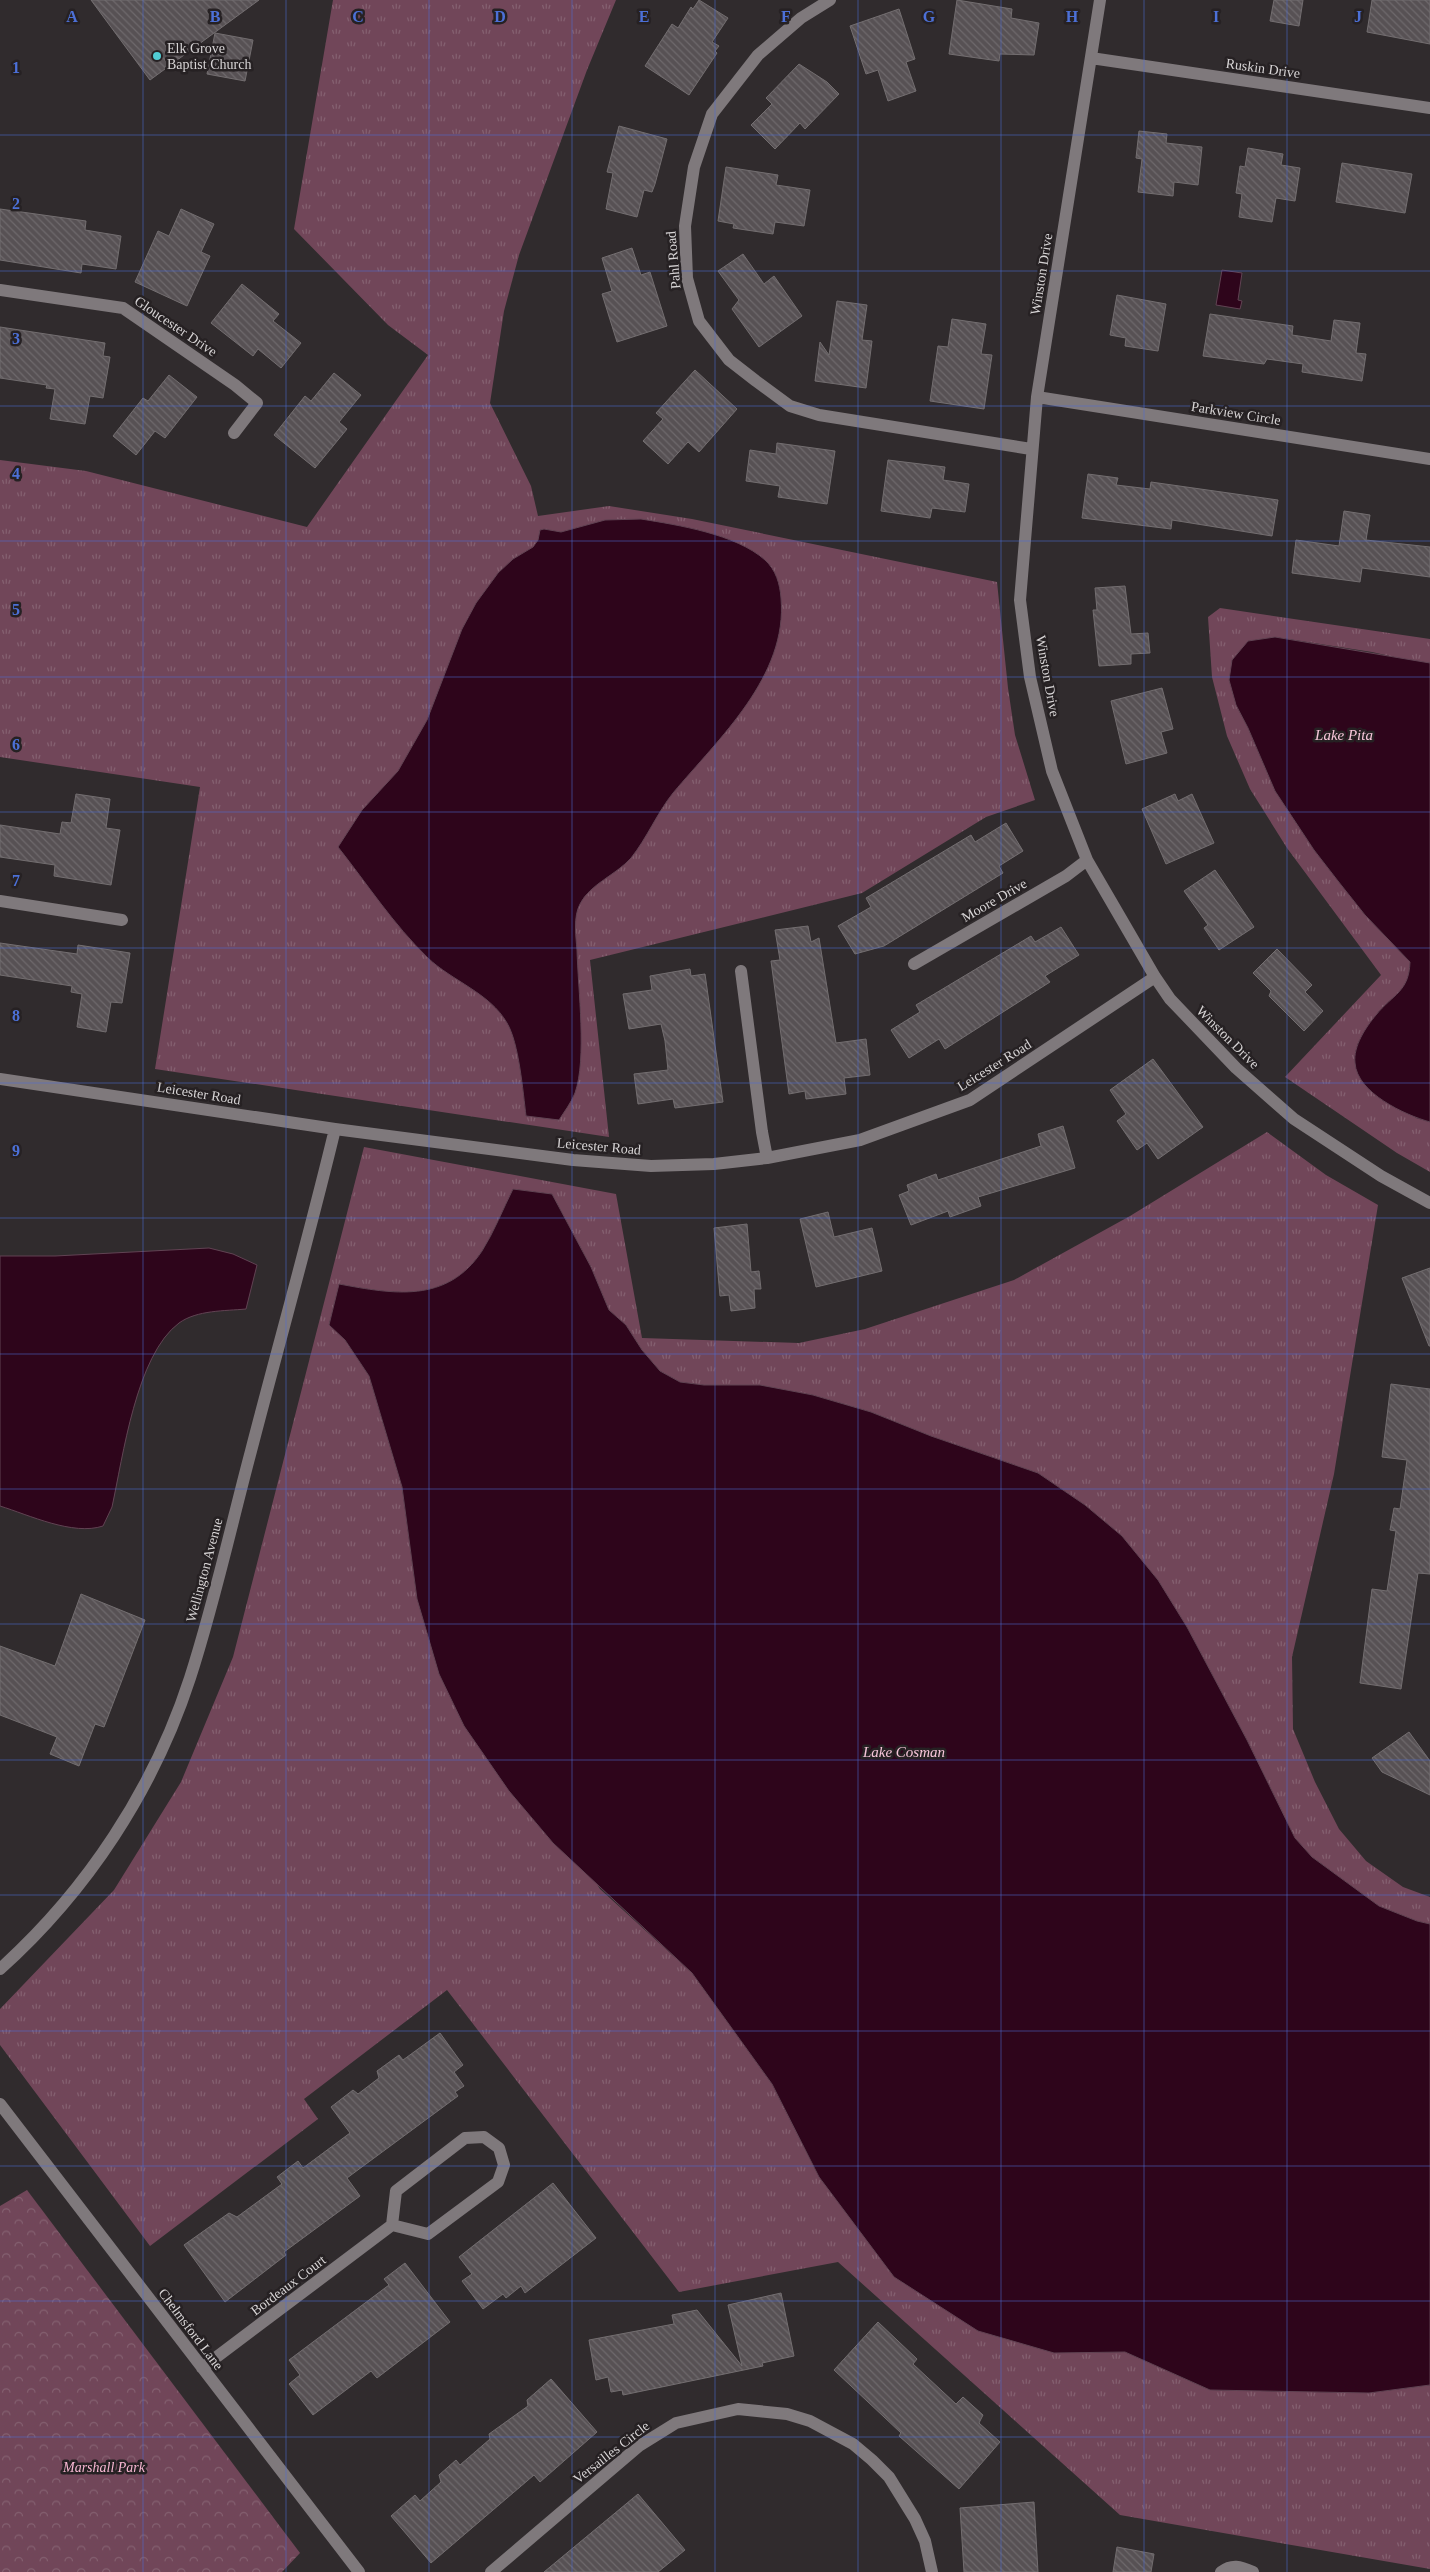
<svg xmlns="http://www.w3.org/2000/svg" width="1430" height="2572" viewBox="0 0 1430 2572" font-family="Georgia,serif">
	<defs>
		<pattern id="grass-tufts" width="24" height="20" patternUnits="userSpaceOnUse" patternTransform="scale(1.25)"><rect width="24" height="20" fill="#714659"/><path d="M3 7l-1-3M5 7V3M7 7l1-3M15 17l-1-3M17 17v-4M19 17l1-3" fill="none" stroke="#846070"/></pattern>
		<pattern id="park-crowns" width="20" height="18" patternUnits="userSpaceOnUse" patternTransform="scale(1.25)"><rect width="20" height="18" fill="#714659"/><path d="M2 6a3 3 0 1 1 6 0M12 15a3 3 0 1 1 6 0" fill="none" stroke="#846070"/></pattern>
		<pattern id="building-back-hatch" width="6" height="6" patternUnits="userSpaceOnUse" patternTransform="scale(1.25)"><rect width="6" height="6" fill="#575154"/><path d="M-1 5l2 2M0 0l6 6M5-1l2 2" fill="none" stroke="#6e696c"/></pattern>
	</defs>
	<rect width="100%" height="100%" fill="#302b2d"/>
	<path fill="url(#grass-tufts)" d="M 333,0 L 616,0 L 587,70 L 519,255 L 504,311 L 490,403 L 531,486 L 538,516 L 609,506 L 692,519 L 997,582 L 1008,688 L 1015,735 L 1035,800 L 986,817 L 862,893 L 590,960 L 609,1137 L 155,1069 L 200,787 L 0,757 L 0,460 L 86,471 L 307,527 L 428,355 L 388,325 L 294,229 Z
		M 1220,608 L 1430,639 L 1430,663 L 1425,664 L 1372,652 L 1275,637 L 1248,641 L 1236,705 L 1248,728 L 1275,791 L 1314,850 L 1338,881 L 1365,915 L 1410,962 C 1409,994 1393,993 1376,1015 C 1369,1025 1363,1035 1357,1045 L 1416,1118 L 1430,1122 L 1430,1172 L 1397,1153 L 1285,1077 L 1381,975 L 1287,848 L 1250,789 L 1227,736 L 1212,677 L 1208,617 Z
		M 1267,1132 L 1326,1175 L 1378,1205 L 1334,1474 L 1292,1657 L 1293,1729 L 1315,1782 L 1339,1829 L 1366,1861 L 1403,1887 L 1430,1897 L 1430,1924 L 1417,1921 L 1379,1906 L 1312,1857 L 1295,1838 L 1247,1740 L 1187,1627 L 1122,1536 L 1085,1505 L 1038,1473 L 931,1436 L 871,1412 L 813,1395 L 760,1385 L 704,1385 L 680,1382 L 660,1371 L 642,1350 L 626,1325 L 609,1310 L 591,1267 L 552,1194 L 513,1189 C 503,1209 494,1232 482,1251 C 447,1304 393,1294 340,1284 L 329,1324 L 345,1340 L 369,1376 L 402,1487 L 417,1599 L 600,1889 L 692,1973 L 772,2084 L 819,2177 L 1054,2353 L 1125,2352 L 1210,2390 L 1369,2393 L 1430,2385 L 1430,2569 L 1120,2515 L 838,2262 L 679,2292 L 447,1990 L 304,2099 L 318,2119 L 150,2246 L 0,2045 L 0,2009 L 114,1890 L 181,1782 L 233,1657 L 364,1147 L 616,1194 L 642,1338 L 799,1343 L 865,1329 L 1014,1280 L 1130,1216 Z"/>
	<path fill="url(#park-crowns)" d="M 27,2190 L 300,2553 L 282,2572 L 0,2572 L 0,2206 Z"/>
	<path fill="#2e051b" stroke="#614353" d="M 1222,270 L 1242,273 L 1238,300 L 1242,301 L 1240,309 L 1216,305 Z
		M 641,519 C 678,525 736,534 765,560 C 776,570 780,584 781,598 C 788,676 719,738 673,793 C 657,813 647,838 631,858 C 616,875 590,884 580,904 C 573,917 576,937 577,950 C 578,989 587,1059 575,1093 C 571,1103 564,1112 559,1120 L 526,1116 C 523,1092 519,1043 507,1023 C 490,993 452,981 428,958 C 393,924 368,885 338,847 L 362,810 L 398,771 L 427,720 L 462,629 L 476,603 L 498,573 L 513,559 L 533,547 L 538,540 L 540,530 L 544,529 L 561,532 L 605,520 Z
		M 1275,637 L 1430,663 L 1430,1122 C 1405,1115 1357,1093 1355,1063 C 1353,1046 1366,1027 1376,1015 C 1393,994 1409,992 1410,962 L 1365,915 L 1338,881 L 1314,850 L 1275,791 L 1248,728 L 1236,705 L 1229,680 L 1232,660 L 1248,641 Z
		M 513,1189 L 552,1194 L 591,1267 L 609,1310 L 626,1325 L 642,1350 L 660,1371 L 680,1382 L 704,1385 L 760,1385 L 813,1395 L 871,1412 L 931,1436 L 1038,1473 L 1085,1505 L 1122,1536 L 1158,1580 L 1187,1627 L 1247,1740 L 1295,1838 L 1312,1857 L 1379,1906 L 1417,1921 L 1430,1924 L 1430,2385 L 1369,2393 L 1210,2390 L 1125,2352 L 1054,2353 L 978,2331 L 894,2277 L 819,2177 L 772,2084 L 692,1973 L 553,1843 L 509,1791 L 464,1726 L 439,1674 L 417,1599 L 402,1487 L 369,1376 L 345,1340 L 329,1325 L 339,1284 C 393,1294 447,1304 482,1251 C 494,1232 503,1209 513,1189 Z
		M 209,1248 L 233,1254 L 257,1265 L 246,1309 C 225,1311 197,1310 179,1323 C 136,1355 123,1457 112,1507 L 103,1526 C 73,1536 29,1515 0,1506 L 0,1256 L 55,1256 Z"/>
	<path fill="url(#building-back-hatch)" stroke="#736e70" d="M 91,0 L 259,0 L 150,80 Z
		M 699,0 L 728,18 L 712,42 L 719,46 L 715,51 L 717,53 L 689,95 L 645,66 L 672,24 L 678,28 L 691,7 L 693,9 Z
		M 957,0 L 1012,9 L 1011,18 L 1039,23 L 1034,55 L 1000,54 L 999,61 L 949,54 Z
		M 1274,0 L 1303,0 L 1299,26 L 1270,21 Z
		M 1372,0 L 1430,0 L 1430,44 L 1367,32 Z
		M 899,9 L 915,59 L 906,62 L 916,91 L 888,101 L 878,70 L 866,74 L 850,26 Z
		M 215,33 L 253,40 L 245,81 L 207,74 Z
		M 799,64 L 827,82 L 839,94 L 805,129 L 800,123 L 775,149 L 751,125 L 772,104 L 766,98 Z
		M 619,126 L 667,139 L 655,184 L 652,192 L 644,190 L 637,217 L 606,209 L 613,173 L 607,172 Z
		M 1139,131 L 1167,134 L 1166,143 L 1202,147 L 1198,185 L 1174,182 L 1173,196 L 1138,192 L 1142,159 L 1136,158 Z
		M 1248,148 L 1283,154 L 1281,165 L 1300,168 L 1295,201 L 1276,198 L 1272,222 L 1239,217 L 1242,194 L 1236,193 L 1240,166 L 1245,167 Z
		M 1342,163 L 1412,174 L 1405,213 L 1336,202 Z
		M 726,167 L 778,175 L 776,185 L 810,190 L 804,226 L 775,222 L 773,234 L 733,228 L 734,224 L 718,221 Z
		M 0,209 L 86,221 L 85,230 L 121,236 L 116,269 L 82,264 L 81,273 L 0,260 Z
		M 181,209 L 214,224 L 201,252 L 210,256 L 187,306 L 135,282 L 158,231 L 169,236 Z
		M 632,248 L 641,275 L 650,272 L 667,326 L 617,342 L 602,294 L 612,291 L 602,258 Z
		M 743,254 L 764,284 L 774,276 L 802,316 L 759,347 L 732,309 L 739,300 L 718,271 Z
		M 242,284 L 279,314 L 273,321 L 301,343 L 281,368 L 258,349 L 253,356 L 211,323 Z
		M 1117,295 L 1166,304 L 1158,351 L 1125,346 L 1126,338 L 1110,335 Z
		M 837,301 L 867,305 L 862,340 L 872,341 L 866,388 L 815,381 L 820,342 L 829,355 Z
		M 1210,314 L 1293,326 L 1292,335 L 1331,341 L 1334,320 L 1360,323 L 1356,353 L 1366,354 L 1362,381 L 1302,372 L 1303,364 L 1267,359 L 1264,364 L 1203,356 Z
		M 952,319 L 986,324 L 981,354 L 992,355 L 984,409 L 930,401 L 938,346 L 948,347 Z
		M 0,327 L 105,343 L 103,356 L 110,357 L 103,398 L 90,396 L 85,424 L 50,419 L 55,389 L 46,388 L 47,385 L 0,378 Z
		M 695,370 L 737,409 L 699,452 L 688,442 L 668,464 L 643,441 L 663,419 L 656,413 Z
		M 334,373 L 361,395 L 339,422 L 347,429 L 315,468 L 274,435 L 305,396 L 311,401 Z
		M 169,375 L 197,397 L 165,438 L 155,431 L 136,455 L 113,436 L 143,398 L 148,401 Z
		M 777,443 L 835,451 L 827,504 L 778,497 L 780,486 L 746,481 L 750,450 L 776,454 Z
		M 888,460 L 945,467 L 943,480 L 969,484 L 965,512 L 932,508 L 930,518 L 881,511 Z
		M 1088,474 L 1118,478 L 1116,485 L 1150,489 L 1151,482 L 1278,500 L 1272,536 L 1172,520 L 1171,529 L 1082,518 Z
		M 1344,511 L 1370,515 L 1366,540 L 1430,547 L 1430,577 L 1362,568 L 1360,582 L 1292,573 L 1296,540 L 1339,546 Z
		M 1125,586 L 1131,634 L 1148,633 L 1150,653 L 1131,654 L 1131,664 L 1099,666 L 1093,610 L 1097,610 L 1095,588 Z
		M 1162,688 L 1173,729 L 1161,732 L 1167,753 L 1126,764 L 1111,701 Z
		M 76,794 L 110,799 L 106,828 L 120,830 L 111,885 L 54,876 L 55,865 L 0,857 L 0,825 L 60,834 L 62,822 L 71,823 Z
		M 1175,794 L 1178,801 L 1192,794 L 1214,843 L 1166,864 L 1142,809 Z
		M 1006,823 L 1023,851 L 999,866 L 1003,873 L 884,946 L 855,954 L 838,926 L 871,907 L 866,898 L 971,835 L 975,842 Z
		M 1215,870 L 1254,927 L 1219,950 L 1204,928 L 1208,925 L 1184,891 Z
		M 808,926 L 811,942 L 819,938 L 836,1043 L 866,1039 L 870,1075 L 844,1078 L 846,1094 L 806,1099 L 805,1091 L 789,1094 L 771,961 L 780,960 L 775,930 Z
		M 1061,927 L 1079,955 L 1045,976 L 1050,982 L 945,1049 L 939,1039 L 909,1058 L 891,1030 L 920,1012 L 916,1005 L 1031,936 L 1035,942 Z
		M 0,943 L 77,954 L 78,945 L 130,953 L 122,1003 L 111,1002 L 106,1032 L 77,1027 L 82,994 L 71,992 L 72,986 L 0,975 Z
		M 1277,949 L 1312,985 L 1305,992 L 1323,1011 L 1304,1031 L 1269,996 L 1271,991 L 1253,973 Z
		M 690,969 L 691,976 L 705,974 L 723,1102 L 675,1108 L 673,1099 L 638,1104 L 634,1074 L 668,1070 L 665,1041 L 661,1024 L 629,1029 L 623,994 L 652,990 L 650,976 Z
		M 1153,1059 L 1203,1127 L 1158,1159 L 1147,1143 L 1137,1150 L 1117,1121 L 1126,1114 L 1110,1090 Z
		M 1063,1126 L 1075,1168 L 978,1197 L 981,1206 L 950,1217 L 948,1211 L 911,1225 L 899,1195 L 909,1191 L 907,1185 L 936,1174 L 938,1180 L 1041,1146 L 1038,1134 Z
		M 828,1212 L 834,1237 L 872,1228 L 882,1271 L 816,1287 L 800,1219 Z
		M 747,1224 L 751,1272 L 759,1271 L 761,1289 L 754,1289 L 755,1308 L 731,1311 L 729,1295 L 720,1296 L 714,1228 Z
		M 1430,1268 L 1430,1346 L 1429,1346 L 1402,1278 Z
		M 1391,1384 L 1430,1389 L 1430,1574 L 1418,1573 L 1401,1689 L 1360,1683 L 1372,1589 L 1387,1591 L 1396,1531 L 1390,1530 L 1394,1508 L 1400,1509 L 1407,1460 L 1382,1457 Z
		M 81,1594 L 145,1620 L 104,1727 L 95,1724 L 79,1766 L 50,1754 L 57,1737 L 0,1715 L 0,1646 L 55,1666 Z
		M 1409,1732 L 1430,1761 L 1430,1795 L 1382,1772 L 1372,1758 Z
		M 440,2033 L 463,2065 L 454,2072 L 464,2086 L 455,2092 L 458,2096 L 347,2178 L 360,2196 L 284,2252 L 286,2255 L 225,2302 L 184,2245 L 229,2213 L 237,2217 L 282,2184 L 277,2177 L 298,2161 L 303,2168 L 350,2133 L 331,2107 L 353,2090 L 358,2094 L 379,2078 L 377,2071 L 399,2055 L 403,2060 Z
		M 553,2183 L 596,2238 L 525,2293 L 521,2286 L 506,2298 L 503,2294 L 483,2309 L 462,2281 L 472,2274 L 459,2257 Z
		M 405,2263 L 450,2322 L 377,2378 L 371,2371 L 313,2415 L 289,2384 L 300,2375 L 289,2360 L 389,2285 L 384,2279 Z
		M 781,2293 L 794,2356 L 762,2363 L 763,2366 L 623,2395 L 622,2390 L 611,2392 L 608,2377 L 596,2380 L 589,2340 L 674,2324 L 672,2315 L 697,2310 L 742,2366 L 728,2305 Z
		M 878,2322 L 917,2359 L 913,2364 L 956,2404 L 963,2397 L 983,2415 L 979,2423 L 1000,2442 L 959,2489 L 899,2436 L 901,2433 L 834,2370 Z
		M 551,2379 L 597,2432 L 540,2482 L 534,2475 L 431,2563 L 391,2516 L 415,2495 L 420,2501 L 441,2482 L 439,2475 L 456,2460 L 460,2465 L 490,2439 L 489,2434 L 528,2406 L 527,2400 Z
		M 638,2494 L 685,2550 L 658,2572 L 544,2572 Z
		M 1034,2502 L 1038,2572 L 964,2572 L 960,2508 Z
		M 1117,2547 L 1154,2554 L 1151,2572 L 1113,2572 Z"/>
	<g fill="none" stroke-linecap="round" stroke-linejoin="round">
		<path stroke="#7f797c" stroke-width="12" d="M 830,0 L 801,18 L 758,55 L 712,114 L 694,167 L 685,226 L 687,278 L 699,321 L 729,360 L 756,381 L 790,406 L 819,415 L 1031,449
			M 1100,0 L 1037,397 L 1020,600 L 1030,677 L 1052,771 L 1087,860 L 1155,977 L 1170,999 L 1236,1068 L 1294,1119 L 1381,1176 L 1430,1203
			M 1091,58 L 1430,108
			M 0,290 L 123,308 L 235,385 L 257,403 L 234,433
			M 1037,397 L 1430,459
			M 0,901 L 122,920
			M 914,964 L 1066,876 L 1087,860
			M 741,971 L 762,1132 L 767,1158
			M 0,1079 L 335,1129 L 573,1160 L 651,1166 L 714,1164 L 767,1158 L 860,1140 L 970,1100 L 1155,977
			M 0,1969 C 87,1891 154,1789 190,1678 C 214,1604 231,1526 251,1451 C 279,1343 309,1237 335,1129
			M 0,2104 L 359,2572
			M 202,2368 L 392,2225 L 428,2234 L 498,2182 L 504,2165 L 499,2148 L 484,2137 L 465,2138 L 396,2191 L 392,2225
			M 491,2572 L 639,2446 L 676,2423 L 738,2409 L 787,2414 L 810,2421 L 853,2444 L 872,2460 L 889,2477 L 915,2519 L 925,2541 L 932,2572
			M 1221,2572 C 1232,2564 1240,2566 1253,2572"/>
	</g>
	<path fill="none" stroke="#4c70d7" stroke-width="1" stroke-opacity="0.55" d="M 143,0 L 143,2572M 286,0 L 286,2572M 429,0 L 429,2572M 572,0 L 572,2572M 715,0 L 715,2572M 858,0 L 858,2572M 1001,0 L 1001,2572M 1144,0 L 1144,2572M 1287,0 L 1287,2572M 0,135 L 1430,135M 0,271 L 1430,271M 0,406 L 1430,406M 0,541 L 1430,541M 0,677 L 1430,677M 0,812 L 1430,812M 0,948 L 1430,948M 0,1083 L 1430,1083M 0,1218 L 1430,1218M 0,1354 L 1430,1354M 0,1489 L 1430,1489M 0,1624 L 1430,1624M 0,1760 L 1430,1760M 0,1895 L 1430,1895M 0,2031 L 1430,2031M 0,2166 L 1430,2166M 0,2301 L 1430,2301M 0,2437 L 1430,2437"/>
	<circle fill="#51ccd4" stroke="#262123" stroke-width="2" cx="157" cy="56" r="5"/>
	<g text-anchor="middle" stroke-width="5" stroke-linejoin="round" paint-order="stroke">
		<g font-size="14" fill="#d7d4d5" stroke="#262123" text-anchor="start">
			<text x="167" y="53">Elk Grove<tspan x="167" dy="16">Baptist Church</tspan></text>
		</g>
		<g font-size="14" fill="#d7d4d5" stroke="#262123">
			<text transform="translate(1263 68) rotate(8)" y="5">Ruskin Drive</text>
			<text transform="translate(673 260) rotate(-95)" y="5">Pahl Road</text>
			<text transform="translate(1041 274) rotate(-81)" y="5">Winston Drive</text>
			<text transform="translate(176 326) rotate(34)" y="5">Gloucester Drive</text>
			<text transform="translate(1236 413) rotate(9)" y="5">Parkview Circle</text>
			<text transform="translate(1048 676) rotate(80)" y="5">Winston Drive</text>
			<text transform="translate(994 900) rotate(-30)" y="5">Moore Drive</text>
			<text transform="translate(1228 1037) rotate(45)" y="5">Winston Drive</text>
			<text transform="translate(994 1065) rotate(-32)" y="5">Leicester Road</text>
			<text transform="translate(199 1093) rotate(9)" y="5">Leicester Road</text>
			<text transform="translate(599 1146) rotate(5)" y="5">Leicester Road</text>
			<text transform="translate(204 1570) rotate(-75)" y="5">Wellington Avenue</text>
			<text transform="translate(288 2285) rotate(-37)" y="5">Bordeaux Court</text>
			<text transform="translate(191 2329) rotate(53)" y="5">Chelmsford Lane</text>
			<text transform="translate(611 2452) rotate(-38)" y="5">Versailles Circle</text>
		</g>
		<g font-size="14" font-style="italic" fill="#f7b7d2" stroke="#262123">
			<text x="104" y="2472">Marshall Park</text>
		</g>
		<g font-size="15" font-style="italic" fill="#f6c5d9" stroke="#262123">
			<text x="1344" y="740">Lake Pita</text>
			<text x="904" y="1757">Lake Cosman</text>
		</g>
	</g>
	<g font-size="16" text-anchor="middle" font-weight="bold" fill="#4c70d7" stroke="#262123" stroke-width="5" stroke-linejoin="round" paint-order="stroke">
		<text x="72" y="22">A</text>
		<text x="215" y="22">B</text>
		<text x="358" y="22">C</text>
		<text x="500" y="22">D</text>
		<text x="644" y="22">E</text>
		<text x="786" y="22">F</text>
		<text x="929" y="22">G</text>
		<text x="1072" y="22">H</text>
		<text x="1216" y="22">I</text>
		<text x="1358" y="22">J</text>
		<text x="16" y="73">1</text>
		<text x="16" y="209">2</text>
		<text x="16" y="344">3</text>
		<text x="16" y="479">4</text>
		<text x="16" y="615">5</text>
		<text x="16" y="750">6</text>
		<text x="16" y="886">7</text>
		<text x="16" y="1021">8</text>
		<text x="16" y="1156">9</text>
	</g>
</svg>
